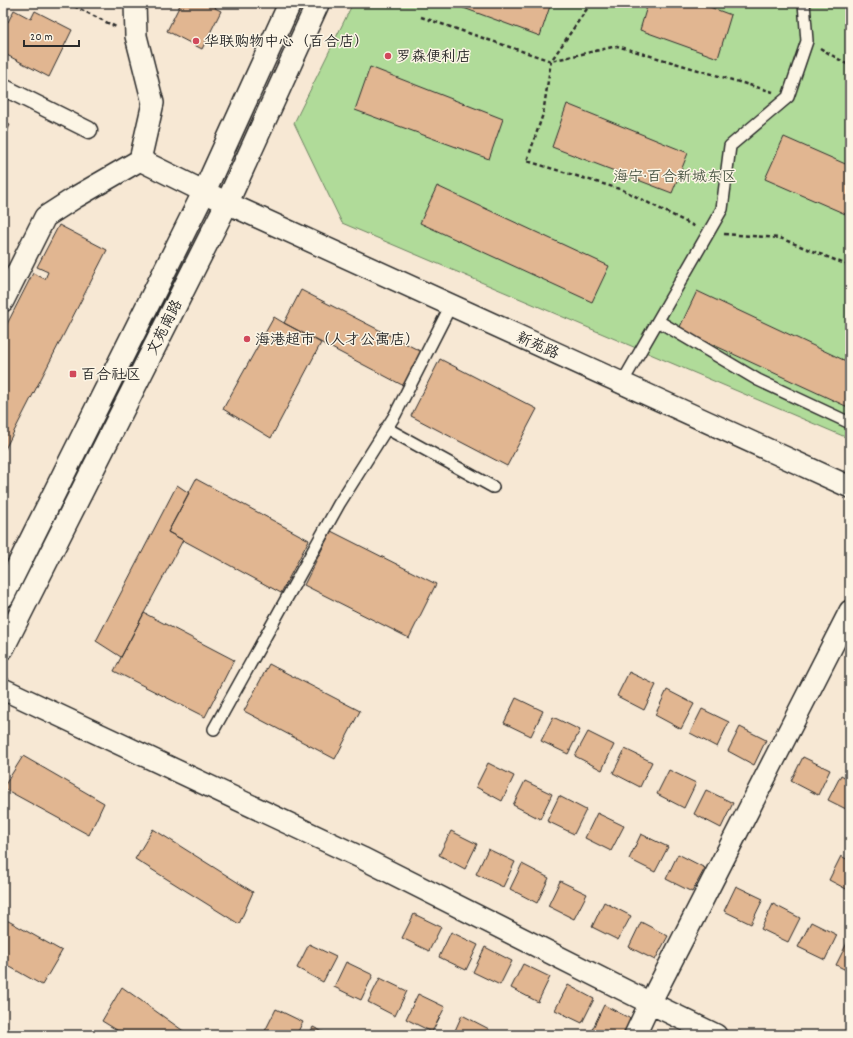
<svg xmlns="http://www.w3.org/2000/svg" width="853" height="1038" viewBox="0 0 853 1038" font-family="Dekko,'LXGW WenKai TC',sans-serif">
	<rect width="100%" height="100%" fill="#f7e8d4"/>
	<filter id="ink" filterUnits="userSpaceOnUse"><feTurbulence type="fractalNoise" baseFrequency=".025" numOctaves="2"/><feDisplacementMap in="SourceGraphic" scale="8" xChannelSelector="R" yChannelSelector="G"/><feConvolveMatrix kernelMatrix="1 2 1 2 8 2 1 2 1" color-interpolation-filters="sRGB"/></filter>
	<g filter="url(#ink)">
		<path fill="#b0db99" stroke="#6e8362" d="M 353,3 L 850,3 L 850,439 L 342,223 L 294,123 Z"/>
		<path fill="#e1b691" stroke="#2b2b2b" d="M 181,3 L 218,3 L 215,8 L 221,11 L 202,49 L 167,31 Z
			M 450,3 L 551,3 L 540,36 Z
			M 648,3 L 699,3 L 731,15 L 718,58 L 640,30 Z
			M 14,10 L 31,19 L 35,11 L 72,30 L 49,77 L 3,53 L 3,19 L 8,22 Z
			M 370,67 L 503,119 L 489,159 L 355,110 Z
			M 567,104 L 688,153 L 672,193 L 552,147 Z
			M 3,122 L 10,125 L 3,139 Z
			M 784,137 L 850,166 L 850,216 L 765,179 Z
			M 437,186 L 609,266 L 592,302 L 420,223 Z
			M 59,225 L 107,250 L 3,453 L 3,332 L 33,273 L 45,279 L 48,272 L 37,267 Z
			M 301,290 L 422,352 L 404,386 L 284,323 Z
			M 697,291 L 850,363 L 850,408 L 679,329 Z
			M 274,317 L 284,323 L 321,343 L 271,438 L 223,409 Z
			M 440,359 L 537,409 L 507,466 L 411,416 Z
			M 196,479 L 309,540 L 281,593 L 168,532 Z
			M 177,485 L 189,493 L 168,532 L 183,540 L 144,613 L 121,657 L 96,641 Z
			M 331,531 L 436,584 L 409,638 L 304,585 Z
			M 144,613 L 234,660 L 205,717 L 114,671 Z
			M 269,664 L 360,711 L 335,759 L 244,711 Z
			M 629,672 L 656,685 L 644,710 L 617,696 Z
			M 667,690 L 694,704 L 681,729 L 655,715 Z
			M 516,698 L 543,711 L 531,736 L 504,723 Z
			M 702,709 L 729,722 L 717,747 L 690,733 Z
			M 553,717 L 580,730 L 568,754 L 541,741 Z
			M 740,727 L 766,740 L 754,765 L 728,751 Z
			M 588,732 L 614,745 L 602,770 L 575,756 Z
			M 625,749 L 652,762 L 640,787 L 613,773 Z
			M 23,756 L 104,803 L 89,835 L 3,788 Z
			M 803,757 L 830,770 L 818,795 L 791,781 Z
			M 488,763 L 514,776 L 502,801 L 476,787 Z
			M 669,770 L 696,783 L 684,808 L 657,794 Z
			M 841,775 L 850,780 L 850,811 L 828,800 Z
			M 525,781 L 552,794 L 540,819 L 513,805 Z
			M 706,790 L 733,803 L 721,828 L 694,814 Z
			M 559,796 L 586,810 L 574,834 L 547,821 Z
			M 597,813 L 624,826 L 611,851 L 585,838 Z
			M 153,829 L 253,892 L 239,924 L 135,859 Z
			M 451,831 L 477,844 L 465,869 L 439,855 Z
			M 641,834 L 668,847 L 655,872 L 629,859 Z
			M 488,849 L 515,862 L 503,887 L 476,874 Z
			M 678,854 L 705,868 L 692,892 L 666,879 Z
			M 841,856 L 850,861 L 850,891 L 829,880 Z
			M 522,864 L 549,878 L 537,903 L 510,889 Z
			M 560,881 L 587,894 L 574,919 L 548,906 Z
			M 736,886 L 763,899 L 751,924 L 724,911 Z
			M 604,902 L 631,916 L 618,940 L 592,927 Z
			M 773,904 L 800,918 L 788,942 L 761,929 Z
			M 414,914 L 441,927 L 429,951 L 402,938 Z
			M 3,918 L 62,951 L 42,985 L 3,963 Z
			M 641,922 L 668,936 L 655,960 L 629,947 Z
			M 811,922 L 837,935 L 825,960 L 798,947 Z
			M 451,932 L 478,945 L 466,970 L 439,957 Z
			M 848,941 L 850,942 L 850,972 L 836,965 Z
			M 309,944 L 336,957 L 323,982 L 297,968 Z
			M 485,947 L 512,961 L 500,985 L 473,972 Z
			M 346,962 L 373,975 L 361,1000 L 334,987 Z
			M 523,964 L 550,977 L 538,1002 L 511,988 Z
			M 380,978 L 407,991 L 395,1016 L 368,1002 Z
			M 568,985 L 594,999 L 582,1023 L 555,1010 Z
			M 122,987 L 189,1035 L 125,1035 L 102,1021 Z
			M 418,994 L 445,1007 L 432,1032 L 406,1019 Z
			M 604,1005 L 631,1019 L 623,1035 L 602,1035 L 592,1030 Z
			M 276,1009 L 303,1022 L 296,1035 L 267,1035 L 264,1033 Z
			M 462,1015 L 489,1029 L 486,1035 L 453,1035 Z
			M 313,1027 L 329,1035 L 309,1035 Z"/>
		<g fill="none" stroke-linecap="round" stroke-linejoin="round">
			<defs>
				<path id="service" d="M 658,321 L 758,380 L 850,423
					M 622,383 L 722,209 L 730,146 L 788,97 L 807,41 L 804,3
					M 386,428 L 493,487
					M 214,729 L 339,504 L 395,415 L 451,305"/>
				<path id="pedestrian" d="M 3,87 L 89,130"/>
				<path id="minor" d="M 135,3 L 136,36 L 153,103 L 140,160
					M 3,301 L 45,217 L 76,197 L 140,160 L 227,203 L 850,487
					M 3,689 L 362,858 L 650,1003 L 716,1035
					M 635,1035 L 650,1003 L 850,611"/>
				<path id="secondary" d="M 3,596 L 204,192 L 290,3
					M 3,648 L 227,203 L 318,3"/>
			</defs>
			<use href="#service" stroke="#2b2b2b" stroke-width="14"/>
			<use href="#pedestrian" stroke="#2b2b2b" stroke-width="19"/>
			<use href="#minor" stroke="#2b2b2b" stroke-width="24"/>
			<use href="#secondary" stroke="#2b2b2b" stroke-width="25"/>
			<path stroke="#2b2b2b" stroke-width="2.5" stroke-dasharray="4 3" stroke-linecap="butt" d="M 68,3 L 116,27
				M 591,3 L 551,61 L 543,114 L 527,161 L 623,190 L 696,227
				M 421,17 L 551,61 L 617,46 L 773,92
				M 820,48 L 850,66
				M 724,234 L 780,238 L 850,266"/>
			<use href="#service" stroke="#fcf5e5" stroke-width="11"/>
			<use href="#pedestrian" stroke="#fcf5e5" stroke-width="16"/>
			<use href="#minor" stroke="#fcf5e5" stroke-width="21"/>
			<use href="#secondary" stroke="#fcf5e5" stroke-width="22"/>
		</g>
	</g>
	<g fill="#d1495b" stroke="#fcf5e5" stroke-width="1.5">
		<circle cx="196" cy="41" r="4"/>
		<circle cx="388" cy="56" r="4"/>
		<circle cx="247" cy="339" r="4"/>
		<rect x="69" y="370" width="8" height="8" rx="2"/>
	</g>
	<g text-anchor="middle" stroke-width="3" stroke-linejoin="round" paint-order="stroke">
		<g font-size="15" fill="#2b2b2b" stroke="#fcf5e5" text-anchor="start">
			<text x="204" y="46">华联购物中心（百合店）</text>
			<text x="396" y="61">罗森便利店</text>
			<text x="255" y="344">海港超市（人才公寓店）</text>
			<text x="81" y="379">百合社区</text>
		</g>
		<g font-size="15" fill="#4c5746" stroke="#fcf5e5">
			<text x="675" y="181">海宁·百合新城东区</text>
		</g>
		<g font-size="15" fill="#2b2b2b" stroke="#fcf5e5">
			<text transform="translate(164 327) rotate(-63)" y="5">文苑南路</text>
			<text transform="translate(538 345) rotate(24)" y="5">新苑路</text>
		</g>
	</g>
	<rect width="853" height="1038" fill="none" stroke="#fcf5e5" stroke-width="16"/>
	<rect x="8" y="8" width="837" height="1022" fill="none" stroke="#2b2b2b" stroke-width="1.5" filter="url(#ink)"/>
	<path d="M24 40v6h55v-6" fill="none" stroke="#2b2b2b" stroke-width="2"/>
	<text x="30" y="40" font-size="12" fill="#2b2b2b" stroke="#fcf5e5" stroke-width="3" paint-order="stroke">20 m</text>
</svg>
